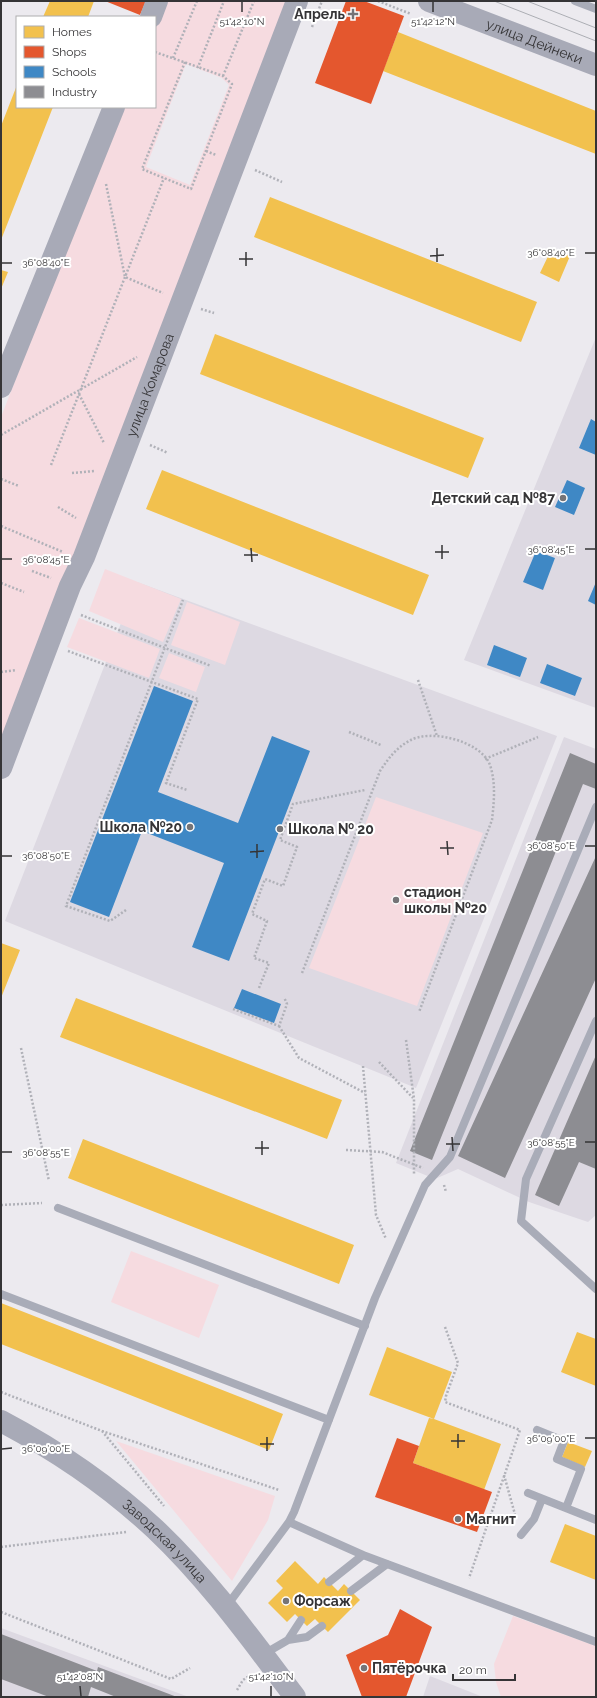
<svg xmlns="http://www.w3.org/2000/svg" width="597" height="1698" viewBox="0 0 597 1698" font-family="Raleway,sans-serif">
	<rect width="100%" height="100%" fill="#eceaef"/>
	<path fill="#ddd9e2" d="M 596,337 L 596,708 L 464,660 Z
		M 137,582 L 557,736 L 416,1088 L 5,921 Z
		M 564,737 L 596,749 L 596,1215 L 588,1222 L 529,1202 L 458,1169 L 435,1179 L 396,1163 Z
		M 1,1628 L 189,1697 L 1,1697 Z
		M 430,1676 L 483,1697 L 423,1697 Z"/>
	<path fill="#f6dbe0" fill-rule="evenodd" d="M 164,1 L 285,1 L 289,3 L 1,757 L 1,417 L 122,107 L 155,107 L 155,24 ZM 186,64 L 222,78 L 229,85 L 190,185 L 146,167 Z
		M 105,569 L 181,599 L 163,642 L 89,611 Z
		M 187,602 L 240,622 L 225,665 L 171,645 Z
		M 79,618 L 160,649 L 149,678 L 67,647 Z
		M 169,653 L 205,667 L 196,692 L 159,678 Z
		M 376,797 L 483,833 L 417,1006 L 309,968 Z
		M 131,1251 L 219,1285 L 199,1338 L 111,1302 Z
		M 116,1441 L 275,1496 L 268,1520 L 232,1581 Z
		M 513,1616 L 596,1646 L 596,1697 L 501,1697 L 496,1682 L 494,1664 Z"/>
	<path fill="#f2c14e" d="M 50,1 L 94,1 L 88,17 L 43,17 Z
		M 398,32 L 596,111 L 596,154 L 383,71 Z
		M 17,85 L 17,107 L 53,107 L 1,240 L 1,126 Z
		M 270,197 L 537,302 L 521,342 L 254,237 Z
		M 552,248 L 570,256 L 559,282 L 540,273 Z
		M 1,270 L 8,272 L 1,289 Z
		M 215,334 L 484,438 L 468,478 L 200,374 Z
		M 162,470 L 429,575 L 413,615 L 146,509 Z
		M 1,943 L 20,950 L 1,998 Z
		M 76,998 L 342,1100 L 327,1139 L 60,1037 Z
		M 83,1139 L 354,1245 L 339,1284 L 68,1178 Z
		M 1,1303 L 283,1414 L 269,1450 L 1,1344 Z
		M 577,1332 L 596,1339 L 596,1386 L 561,1372 Z
		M 387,1347 L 452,1372 L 434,1419 L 501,1444 L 484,1490 L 413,1463 L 429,1418 L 434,1419 L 369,1395 Z
		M 568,1442 L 592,1451 L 585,1467 L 562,1457 Z
		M 565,1524 L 596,1536 L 596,1580 L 550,1562 Z
		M 295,1561 L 318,1584 L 324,1577 L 338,1591 L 344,1584 L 360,1600 L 328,1632 L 315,1619 L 307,1626 L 295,1614 L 287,1622 L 268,1603 L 283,1588 L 276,1581 Z"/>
	<path fill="#e4572e" d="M 105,1 L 146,1 L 140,15 Z
		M 346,1 L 364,1 L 404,16 L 371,104 L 315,83 Z
		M 397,1438 L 419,1446 L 413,1463 L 492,1492 L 477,1532 L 375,1497 Z
		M 400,1609 L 432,1627 L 406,1697 L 362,1697 L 346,1655 L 388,1635 Z"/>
	<path fill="#3f88c5" d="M 591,419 L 596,422 L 596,455 L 579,448 Z
		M 567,480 L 585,488 L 574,515 L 555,507 Z
		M 536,551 L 555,558 L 543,590 L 523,582 Z
		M 596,582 L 596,605 L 588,601 Z
		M 494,645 L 527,658 L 520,677 L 487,665 Z
		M 547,664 L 582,678 L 575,696 L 540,683 Z
		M 154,686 L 193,701 L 158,792 L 238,823 L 272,736 L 310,751 L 229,961 L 192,947 L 224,863 L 142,831 L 109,917 L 70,902 Z
		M 242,989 L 281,1004 L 274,1023 L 234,1008 Z"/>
	<path fill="#8d8d92" d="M 570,753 L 596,764 L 596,789 L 583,784 L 432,1160 L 410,1151 Z
		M 596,856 L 596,978 L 505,1178 L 458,1156 Z
		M 596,1055 L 596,1169 L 579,1162 L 559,1206 L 535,1195 Z
		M 1,1634 L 97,1671 L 98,1667 L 177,1697 L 116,1697 L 91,1687 L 88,1697 L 49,1697 L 1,1679 Z"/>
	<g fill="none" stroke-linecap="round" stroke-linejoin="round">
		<path stroke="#b0b1b8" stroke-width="2.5" stroke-dasharray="2 2" stroke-linecap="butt" d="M 378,1 L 411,14
			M 312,27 L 322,1
			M 155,52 L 198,67 L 224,1
			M 173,58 L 197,1
			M 185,62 L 142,169 L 191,189 L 232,84 L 223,76 L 198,67
			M 223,76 L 254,1
			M 206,151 L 216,155
			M 255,170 L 282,182
			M 106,184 L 125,277 L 163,293
			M 201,309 L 214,313
			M 79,394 L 104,443
			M 1,435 L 137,357
			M 150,445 L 168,453
			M 51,465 L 164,178
			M 72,473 L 95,471
			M 1,479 L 19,486
			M 58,507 L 76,518
			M 1,526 L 63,552
			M 32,571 L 51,578
			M 1,583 L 24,592
			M 81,615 L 211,666
			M 68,651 L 198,699 L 166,783 L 187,790
			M 1,672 L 16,670
			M 418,680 L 437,736
			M 349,732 L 381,745
			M 485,759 L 538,737
			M 126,910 L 110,921 L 66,906 L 183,600
			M 302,973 L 380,771 C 388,759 396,748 409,741 C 430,728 481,741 490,765 C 496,783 494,802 492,820 L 419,1012
			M 259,988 L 269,963 L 254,958 L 267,921 L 252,914 L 265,879 L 283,886 L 297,847 L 280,840 L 293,804 L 365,790
			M 233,1009 L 279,1026 L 287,1004 L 284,997
			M 279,1026 L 299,1058 L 365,1093
			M 406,1040 L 414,1099 L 414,1175
			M 21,1048 L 49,1181
			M 379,1062 L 413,1098
			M 363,1066 L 376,1215 L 386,1239
			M 346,1150 L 382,1152 L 423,1168
			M 444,1185 L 446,1192
			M 1,1205 L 42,1203
			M 445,1327 L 458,1363 L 446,1396 L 445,1402 L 520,1430 L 469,1578
			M 1,1392 L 102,1431 L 279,1490
			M 102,1431 L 164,1506
			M 504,1475 L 516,1518
			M 1,1547 L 126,1532
			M 1,1612 L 171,1679 L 190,1668
			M 237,1690 L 243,1680 L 252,1674"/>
		<path stroke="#a9acb8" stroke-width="8" d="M 575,1 L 596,9
			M 596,1021 L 526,1179 L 521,1221 L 596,1289
			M 58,1208 L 365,1326
			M 1,1294 L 329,1420
			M 537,1430 L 564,1441 L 557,1459 L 581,1469 L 566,1508
			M 528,1493 L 596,1520
			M 289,1522 L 294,1512 L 375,1298 L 425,1185 L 450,1157 L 596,807
			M 521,1535 L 534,1519 L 542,1499
			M 329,1582 L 363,1555
			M 351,1591 L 387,1564
			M 226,1607 L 289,1522 L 363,1555 L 596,1642
			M 288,1640 L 301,1620
			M 264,1654 L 288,1640 L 307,1637 L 322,1626"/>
		<g stroke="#a8aab7" stroke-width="22">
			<path id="s1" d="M 429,1 L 596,65"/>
			<path d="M 151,17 L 157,1"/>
			<path d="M 1,387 L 114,107"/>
			<path id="s2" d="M 1,768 L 70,586 L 84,557 L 297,1"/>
			<path id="s3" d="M 1,1421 C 56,1450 109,1486 155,1529 C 208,1579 251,1639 295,1697"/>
		</g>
		<path stroke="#acaeb4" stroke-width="1" d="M 494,1 L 596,41
			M 527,1 L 596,28"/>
	</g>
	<path fill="none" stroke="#353436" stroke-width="1.5" d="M 242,2 L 242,12M 433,2 L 433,12M 437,248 L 437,262M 246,252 L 246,266M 585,253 L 595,253M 430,256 L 444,255M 239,259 L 253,259M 2,263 L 12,263M 442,545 L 442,559M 251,548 L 252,562M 585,549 L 595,549M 435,552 L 449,552M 244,555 L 258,555M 2,559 L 12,559M 447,841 L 448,855M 257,844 L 257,858M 585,846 L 595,846M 440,848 L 454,848M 250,852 L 264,851M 2,856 L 12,856M 452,1137 L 453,1151M 262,1141 L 262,1155M 585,1142 L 595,1142M 446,1144 L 460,1144M 255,1148 L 269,1148M 2,1152 L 12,1152M 458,1434 L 458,1448M 267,1437 L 267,1451M 585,1438 L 595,1438M 451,1441 L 465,1441M 260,1444 L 274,1444M 2,1449 L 12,1448M 80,1686 L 81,1696M 271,1686 L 271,1696"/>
	<g fill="#757477" stroke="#fff" stroke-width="1.5">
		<path d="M351 8h4v4h4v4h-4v4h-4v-4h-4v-4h4z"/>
		<circle cx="563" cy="498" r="4"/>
		<circle cx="190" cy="827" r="4"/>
		<circle cx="280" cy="829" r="4"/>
		<circle cx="396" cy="900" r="4"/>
		<circle cx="458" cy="1519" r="4"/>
		<circle cx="286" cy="1601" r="4"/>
		<circle cx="364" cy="1668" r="4"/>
	</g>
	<g text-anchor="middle" stroke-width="4" stroke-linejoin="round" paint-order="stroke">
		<g font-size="14" font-weight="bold" fill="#353436" stroke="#fff" text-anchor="start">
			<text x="345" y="19" text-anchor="end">Апрель</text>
			<text x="555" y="503" text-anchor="end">Детский сад №87</text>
			<text x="182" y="832" text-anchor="end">Школа №20</text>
			<text x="288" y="834">Школа № 20</text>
			<text x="404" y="897">стадион<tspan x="404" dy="16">школы №20</tspan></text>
			<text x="466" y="1524">Магнит</text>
			<text x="294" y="1606">Форсаж</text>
			<text x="372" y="1673">Пятёрочка</text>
		</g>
		<g font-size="14" fill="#353436" stroke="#fff">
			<text dy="5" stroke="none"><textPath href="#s1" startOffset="113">улица Дейнеки</textPath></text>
			<text dy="5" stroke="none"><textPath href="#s2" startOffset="411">улица Комарова</textPath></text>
			<text dy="5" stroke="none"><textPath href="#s3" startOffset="204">Заводская улица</textPath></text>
		</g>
	</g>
	<g font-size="10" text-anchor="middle" fill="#353436" stroke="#fff" stroke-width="4" stroke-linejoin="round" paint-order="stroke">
		<text x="242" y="25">51°42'10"N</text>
		<text x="433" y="25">51°42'12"N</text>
		<text x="551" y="256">36°08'40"E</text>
		<text x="46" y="266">36°08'40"E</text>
		<text x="551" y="553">36°08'45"E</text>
		<text x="46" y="563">36°08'45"E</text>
		<text x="551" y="849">36°08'50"E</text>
		<text x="46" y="859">36°08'50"E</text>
		<text x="551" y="1146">36°08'55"E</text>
		<text x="46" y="1156">36°08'55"E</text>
		<text x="551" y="1442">36°09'00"E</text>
		<text x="46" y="1452">36°09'00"E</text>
		<text x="80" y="1680">51°42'08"N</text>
		<text x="271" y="1680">51°42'10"N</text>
	</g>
	<rect width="597" height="1698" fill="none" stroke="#353436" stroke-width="4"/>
	<rect x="16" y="16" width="140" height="92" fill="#ffffff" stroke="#aeaeaf"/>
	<rect x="24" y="26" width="20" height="12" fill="#f2c14e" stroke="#aeaeaf"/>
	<text x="52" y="36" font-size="12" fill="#353436">Homes</text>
	<rect x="24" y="46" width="20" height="12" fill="#e4572e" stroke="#aeaeaf"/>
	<text x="52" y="56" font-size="12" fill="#353436">Shops</text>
	<rect x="24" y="66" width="20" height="12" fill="#3f88c5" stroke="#aeaeaf"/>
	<text x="52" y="76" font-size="12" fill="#353436">Schools</text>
	<rect x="24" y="86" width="20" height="12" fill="#8d8d92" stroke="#aeaeaf"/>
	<text x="52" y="96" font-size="12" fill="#353436">Industry</text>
	<path d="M453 1674v6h62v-6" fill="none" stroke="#353436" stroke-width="2"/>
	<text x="459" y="1674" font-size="12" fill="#353436" stroke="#ffffff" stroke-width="3" paint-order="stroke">20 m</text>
</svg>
